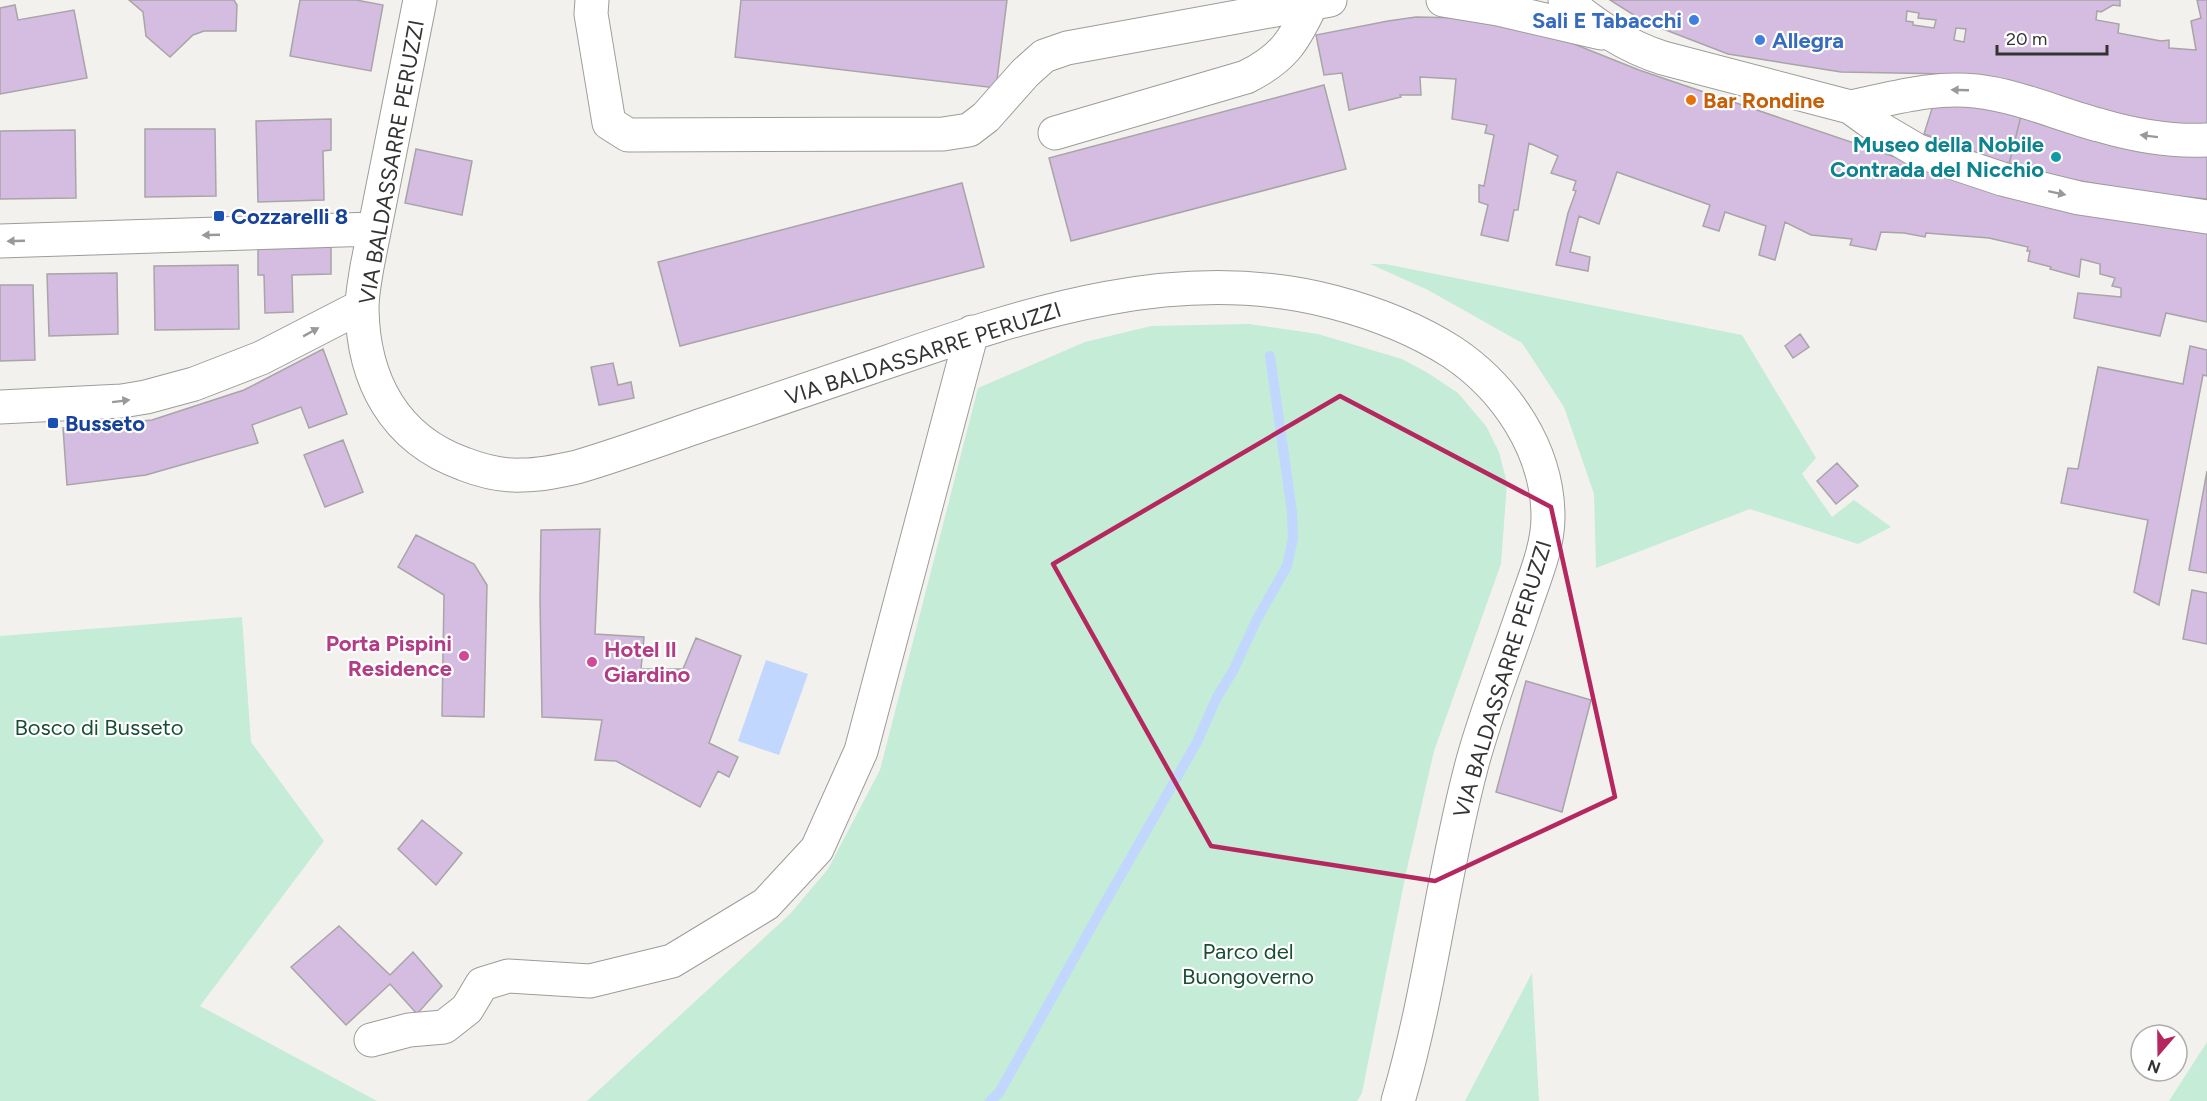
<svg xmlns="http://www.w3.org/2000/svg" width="2207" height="1101" viewBox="0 0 2207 1101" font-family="Figtree,sans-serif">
	<rect width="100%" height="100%" fill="#f3f1ee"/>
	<path fill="#c4ecd6" d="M 1370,264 L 1385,264 L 1742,335 L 1816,458 L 1802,474 L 1832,517 L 1854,500 L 1891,527 L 1858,544 L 1750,509 L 1596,568 L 1594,494 L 1564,407 L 1522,343 L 1428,290 Z
		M 1249,324 L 1318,334 L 1402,359 L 1428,373 L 1458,393 L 1486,426 L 1499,452 L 1507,483 L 1501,564 L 1434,751 L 1406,873 L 1362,1093 L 1357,1101 L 587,1101 L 790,914 L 828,869 L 880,770 L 978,388 L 1085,342 L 1151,326 Z
		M 242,617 L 251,742 L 324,841 L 200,1006 L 377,1101 L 0,1101 L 0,636 Z
		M 1532,973 L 1539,1101 L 1465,1101 Z
		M 2207,1042 L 2207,1101 L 2169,1101 Z"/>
	<path fill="#c1d7fe" d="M 766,660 L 808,674 L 779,755 L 738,741 Z"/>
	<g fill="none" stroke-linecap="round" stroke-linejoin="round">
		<path stroke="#c1d7fe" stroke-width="10" d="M 990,1101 L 999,1093 L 1098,915 L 1197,742 L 1217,697 L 1233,671 L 1257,619 L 1287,566 L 1293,538 L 1292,512 L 1270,356"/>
	</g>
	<path fill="#d5bce1" stroke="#a7a5a8" stroke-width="1.5" fill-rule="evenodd" d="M 129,0 L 234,0 L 237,5 L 236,31 L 204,31 L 193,35 L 170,57 L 146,36 L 143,12 Z
		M 300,0 L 356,0 L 383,5 L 371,71 L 290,56 Z
		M 741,0 L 1007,0 L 996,88 L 735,57 Z
		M 1610,0 L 2120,0 L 2120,6 L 2113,5 L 2101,12 L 2097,11 L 2096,20 L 2119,24 L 2118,33 L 2161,41 L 2169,40 L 2169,48 L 2196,50 L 2191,21 L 2201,18 L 2197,0 L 2207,0 L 2207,128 L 2165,126 L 1950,74 L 1841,72 L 1728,54 L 1645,22 ZM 1907,11 L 1919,13 L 1918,18 L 1936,20 L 1934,28 L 1913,25 L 1913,22 L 1906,21 ZM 1956,28 L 1966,29 L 1964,42 L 1954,40 Z
		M 15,5 L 18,20 L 74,10 L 87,78 L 0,94 L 0,8 Z
		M 1416,17 L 1466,18 L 1569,42 L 1639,70 L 1901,159 L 2207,230 L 2207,322 L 2166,313 L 2160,336 L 2074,318 L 2078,293 L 2121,297 L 2121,288 L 2112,286 L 2115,278 L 2100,274 L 2100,264 L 2081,259 L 2079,277 L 2050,269 L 2051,267 L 2028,261 L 2030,251 L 2027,251 L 2028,247 L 1989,238 L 1926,233 L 1925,237 L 1904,233 L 1881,232 L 1876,250 L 1850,245 L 1852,239 L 1811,235 L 1785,222 L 1775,260 L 1759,255 L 1766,226 L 1725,212 L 1719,231 L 1703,226 L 1710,205 L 1617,172 L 1599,224 L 1579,216 L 1570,252 L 1590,257 L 1588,271 L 1556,265 L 1568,213 L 1576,191 L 1573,190 L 1576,181 L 1551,173 L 1558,156 L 1529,143 L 1518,210 L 1514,210 L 1508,241 L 1481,235 L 1488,205 L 1479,202 L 1479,185 L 1484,186 L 1494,135 L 1485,133 L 1487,125 L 1452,119 L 1456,79 L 1420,77 L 1421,95 L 1400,95 L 1401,97 L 1349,110 L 1342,73 L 1324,75 L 1316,35 L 1388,21 Z
		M 1324,85 L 1346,169 L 1071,241 L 1049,158 Z
		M 1935,99 L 2021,116 L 2009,164 L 1924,134 Z
		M 2021,116 L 2207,154 L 2207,199 L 2155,194 L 2051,176 L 2009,164 Z
		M 331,119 L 331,150 L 323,151 L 324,200 L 258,202 L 256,121 Z
		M 145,129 L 215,129 L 216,196 L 145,197 Z
		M 75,130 L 76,198 L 0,199 L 0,131 Z
		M 416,149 L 472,161 L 462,215 L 405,203 Z
		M 962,183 L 984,267 L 680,346 L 658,262 Z
		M 331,247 L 331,274 L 292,275 L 293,312 L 265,313 L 264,275 L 258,275 L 258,249 Z
		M 238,265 L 239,329 L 155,330 L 154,266 Z
		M 117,273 L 118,334 L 49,336 L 47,274 Z
		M 0,285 L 33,285 L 35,360 L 0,361 Z
		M 1800,334 L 1809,347 L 1793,358 L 1785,346 Z
		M 2190,346 L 2207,350 L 2207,376 L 2203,375 L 2159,605 L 2134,592 L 2148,520 L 2061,503 L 2068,468 L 2078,469 L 2098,367 L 2183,384 Z
		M 323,349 L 347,414 L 309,428 L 301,407 L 252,425 L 258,443 L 146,475 L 67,485 L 63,428 L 152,420 L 244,390 Z
		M 613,363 L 618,385 L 631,382 L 634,398 L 599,405 L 591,367 Z
		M 343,440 L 363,492 L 325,507 L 304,455 Z
		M 1837,463 L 1858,486 L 1836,504 L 1817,481 Z
		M 2207,471 L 2207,573 L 2189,570 Z
		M 600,529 L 595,634 L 644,637 L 641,669 L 683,669 L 696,638 L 741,656 L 709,743 L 738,757 L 729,777 L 718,771 L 700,807 L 616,761 L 595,760 L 602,720 L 542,717 L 540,600 L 541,530 Z
		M 416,535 L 474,564 L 487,585 L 484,717 L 442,716 L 444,595 L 398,567 Z
		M 2192,590 L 2207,593 L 2207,644 L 2183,639 Z
		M 1526,681 L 1591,700 L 1562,812 L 1496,792 Z
		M 422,820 L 462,853 L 436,885 L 398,849 Z
		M 339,926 L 390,975 L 413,952 L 442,986 L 417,1014 L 390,984 L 346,1025 L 291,967 Z"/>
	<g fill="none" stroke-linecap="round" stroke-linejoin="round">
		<defs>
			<path id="minor" d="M 420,0 L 367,267 C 365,280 362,294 362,308 C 363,380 394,439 464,464 C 482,471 503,476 522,475 C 541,475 559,471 577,467 C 618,455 659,440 699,426 C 762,405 825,383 887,362 C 1030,312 1182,262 1333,302 C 1375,313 1416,329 1452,352 C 1506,388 1548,450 1548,517 C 1548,548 1534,579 1524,609 C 1507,660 1486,712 1472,764 C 1442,876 1431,990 1398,1101
				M 592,0 L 591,14 L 609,123 L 628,135 L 943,134 L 969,130 L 986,117 L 1025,73 L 1044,56 L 1067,48 L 1330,0
				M 1443,0 L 1498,9 L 1601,33
				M 1565,0 C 1595,25 1625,46 1663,58 L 1850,107 L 1879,128 L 1918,151 L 2002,179 L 2079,198 L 2207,217
				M 1850,107 C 1891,99 1933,86 1976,91 C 2019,96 2058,114 2099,125 C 2133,135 2171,142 2207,140
				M 1055,133 L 1246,77 C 1284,58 1294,41 1312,3
				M 0,241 L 374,229
				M 0,407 L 122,401 L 146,397 L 194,384 L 261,358 L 362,306
				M 371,1040 L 409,1030 L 444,1027 L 467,1009 L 482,984 L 508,976 L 590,981 L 672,961 L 766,904 L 817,849 L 861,751 L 972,332"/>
		</defs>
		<use href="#minor" stroke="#9d9c99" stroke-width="35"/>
		<use href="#minor" stroke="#fff" stroke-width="33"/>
	</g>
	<defs><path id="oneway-solid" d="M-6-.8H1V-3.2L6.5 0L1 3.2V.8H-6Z" transform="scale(1.5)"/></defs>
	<g fill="#999998">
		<use href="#oneway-solid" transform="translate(1960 90) rotate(-178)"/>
		<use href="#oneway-solid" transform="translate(2149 136) rotate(-173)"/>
		<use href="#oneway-solid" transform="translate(2057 193) rotate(12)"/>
		<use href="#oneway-solid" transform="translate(211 235) rotate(178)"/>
		<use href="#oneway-solid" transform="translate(16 241) rotate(178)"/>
		<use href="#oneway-solid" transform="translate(311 332) rotate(-29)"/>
		<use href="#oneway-solid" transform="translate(121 401) rotate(-7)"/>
	</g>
	<path fill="none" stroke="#b4275f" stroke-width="4.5" stroke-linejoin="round" d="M 1340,396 L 1551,507 L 1615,797 L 1435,881 L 1211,846 L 1053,564 Z"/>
	<g fill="#3f7fe0" stroke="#fff" stroke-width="2">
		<circle cx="1694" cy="20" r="6"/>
		<circle cx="1760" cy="40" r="6"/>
	</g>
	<circle fill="#e8710a" stroke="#fff" stroke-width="2" cx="1691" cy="100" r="6"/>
	<circle fill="#0f9aa8" stroke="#fff" stroke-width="2" cx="2056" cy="157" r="6"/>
	<g fill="#1a4fb4" stroke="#fff" stroke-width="2">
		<rect x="213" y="210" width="12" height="12" rx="3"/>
		<rect x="47" y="417" width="12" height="12" rx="3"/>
	</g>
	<g fill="#d1479c" stroke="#fff" stroke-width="2">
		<circle cx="464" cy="656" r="6"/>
		<circle cx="592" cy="662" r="6"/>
	</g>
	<g text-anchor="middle" stroke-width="4.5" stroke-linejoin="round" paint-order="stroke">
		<g font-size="22" font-weight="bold" fill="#366cbe" stroke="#fff" text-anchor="end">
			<text x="1682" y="28">Sali E Tabacchi</text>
			<text x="1772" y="48" text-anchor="start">Allegra</text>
		</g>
		<g font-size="22" font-weight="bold" fill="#c56008" stroke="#fff" text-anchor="start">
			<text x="1703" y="108">Bar Rondine</text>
		</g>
		<g font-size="22" font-weight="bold" fill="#0d838f" stroke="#fff" text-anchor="end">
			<text x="2044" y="152">Museo della Nobile<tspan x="2044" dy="25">Contrada del Nicchio</tspan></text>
		</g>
		<g font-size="22" fill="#333332" stroke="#fff">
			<text transform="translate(391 162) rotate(-80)" y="8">VIA BALDASSARRE PERUZZI</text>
			<text transform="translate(923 353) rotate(-18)" y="8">VIA BALDASSARRE PERUZZI</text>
			<text transform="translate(1502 679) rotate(-73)" y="8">VIA BALDASSARRE PERUZZI</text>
		</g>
		<g font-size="22" font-weight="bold" fill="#164399" stroke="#fff" text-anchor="start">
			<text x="231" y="224">Cozzarelli 8</text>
			<text x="65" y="431">Busseto</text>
		</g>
		<g font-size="22" font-weight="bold" fill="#b23c85" stroke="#fff" text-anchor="end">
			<text x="452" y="651">Porta Pispini<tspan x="452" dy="25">Residence</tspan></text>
			<text x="604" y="657" text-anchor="start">Hotel Il<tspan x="604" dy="25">Giardino</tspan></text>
		</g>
		<g font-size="22" fill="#184e36" stroke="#fff">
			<text x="99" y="735">Bosco di Busseto</text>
			<text x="1248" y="959">Parco del<tspan x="1248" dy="25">Buongoverno</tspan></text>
		</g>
	</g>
	<g transform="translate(2159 1053) rotate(200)"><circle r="28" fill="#ffffff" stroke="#adadad" stroke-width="1.5"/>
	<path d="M0-4.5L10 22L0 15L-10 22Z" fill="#b4275f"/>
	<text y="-9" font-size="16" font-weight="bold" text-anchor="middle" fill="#333332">N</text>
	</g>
	<path d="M1997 45v9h110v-9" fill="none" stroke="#333332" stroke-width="3"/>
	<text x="2006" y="45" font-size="18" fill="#333332" stroke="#ffffff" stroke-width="4.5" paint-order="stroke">20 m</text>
</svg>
